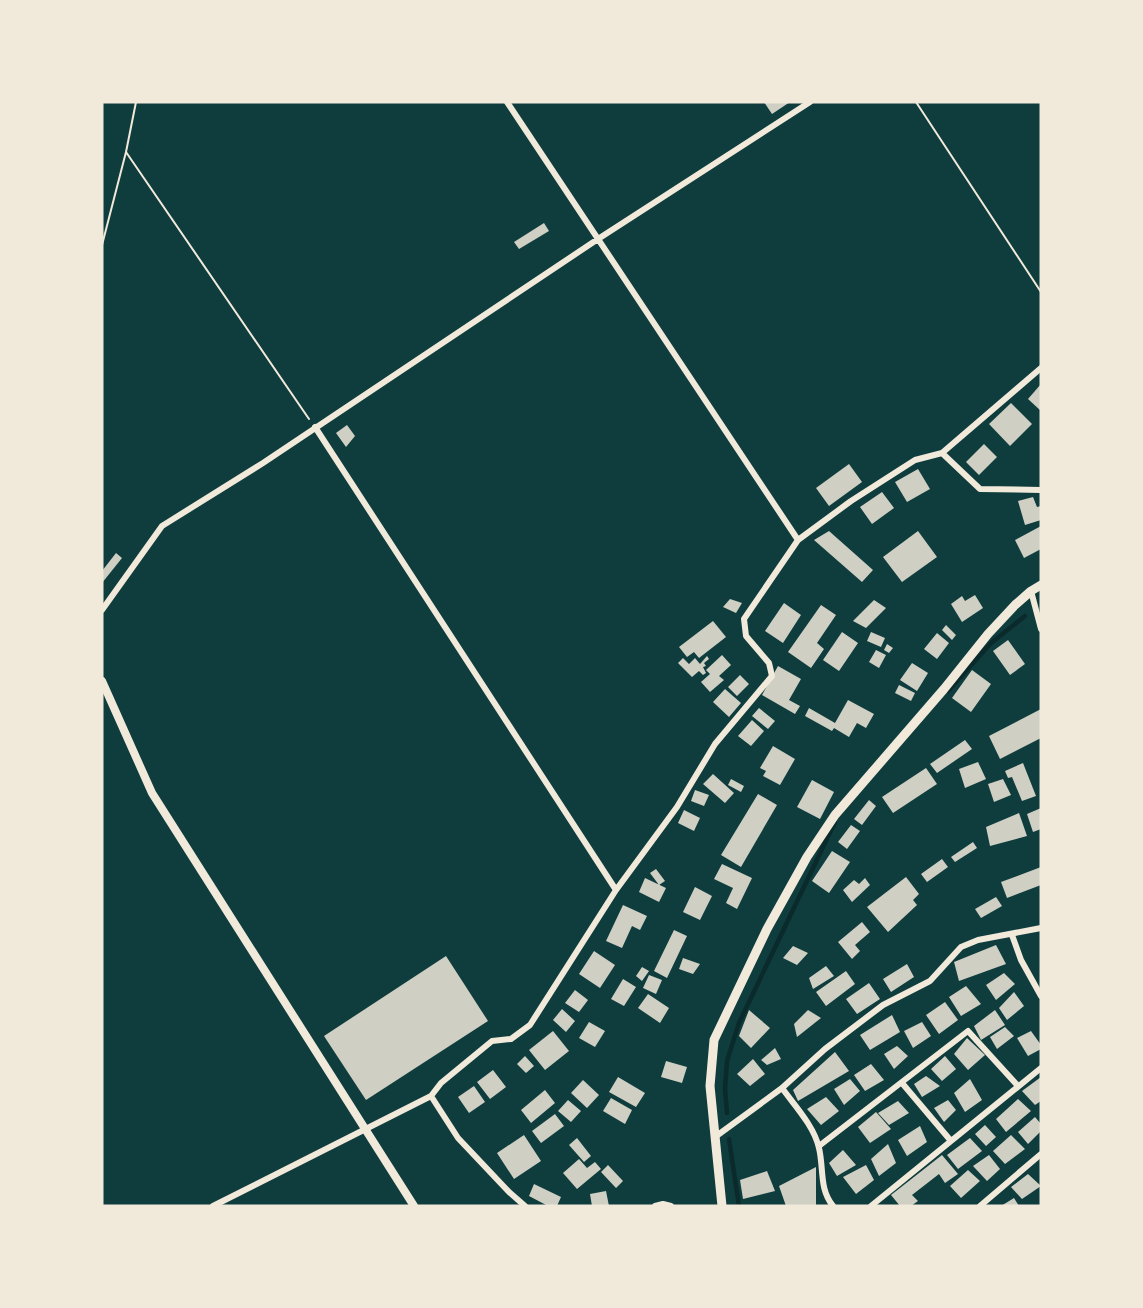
<svg xmlns="http://www.w3.org/2000/svg" width="1143" height="1308" viewBox="0 0 1143 1308" font-family="'PT Sans Narrow',sans-serif">
	<rect width="100%" height="100%" fill="#0f3d3e"/>
	<g fill="none" stroke-linecap="round" stroke-linejoin="round">
		<path stroke="#0a2a2b" stroke-width="4.5" d="M 948,691 L 991,643 L 1025,616
			M 727,1113 L 725,1089 L 727,1061 L 739,1023 L 835,822
			M 729,1139 L 739,1206"/>
	</g>
	<path fill="#cfcfc3" d="M 764,102 L 790,102 L 772,114 Z
		M 544,223 L 549,231 L 519,249 L 514,242 Z
		M 1041,384 L 1041,411 L 1028,399 Z
		M 1011,403 L 1032,424 L 1010,446 L 989,424 Z
		M 347,425 L 355,436 L 346,447 L 336,433 Z
		M 984,444 L 997,457 L 979,475 L 966,462 Z
		M 849,464 L 862,482 L 829,506 L 816,488 Z
		M 918,469 L 930,489 L 907,502 L 895,482 Z
		M 882,492 L 894,508 L 872,524 L 860,507 Z
		M 1033,497 L 1037,507 L 1041,506 L 1041,520 L 1025,525 L 1018,501 Z
		M 1041,526 L 1041,549 L 1024,558 L 1015,540 Z
		M 829,531 L 873,570 L 862,582 L 814,540 Z
		M 918,531 L 937,557 L 902,582 L 883,557 Z
		M 116,553 L 122,558 L 102,583 L 102,571 Z
		M 975,595 L 983,608 L 962,622 L 951,604 L 962,596 L 965,601 Z
		M 730,599 L 742,603 L 736,613 L 723,607 Z
		M 874,600 L 886,608 L 866,628 L 853,621 Z
		M 784,603 L 801,615 L 783,643 L 765,631 Z
		M 821,605 L 836,615 L 817,643 L 824,649 L 811,668 L 788,652 Z
		M 713,621 L 726,637 L 699,658 L 694,652 L 687,657 L 679,647 Z
		M 946,625 L 956,635 L 952,640 L 942,630 Z
		M 842,632 L 858,643 L 839,671 L 823,660 Z
		M 871,632 L 885,638 L 881,647 L 867,641 Z
		M 937,633 L 949,643 L 937,659 L 924,649 Z
		M 1008,640 L 1025,664 L 1010,675 L 993,651 Z
		M 887,644 L 893,648 L 889,653 L 884,650 Z
		M 876,650 L 886,655 L 879,668 L 869,662 Z
		M 722,655 L 731,665 L 719,676 L 724,680 L 710,692 L 701,682 L 710,674 L 706,670 Z
		M 707,656 L 709,659 L 704,663 L 706,666 L 703,667 L 706,673 L 703,675 L 699,671 L 692,677 L 678,663 L 683,658 L 689,664 L 695,658 L 700,664 Z
		M 912,663 L 928,673 L 917,691 L 900,680 Z
		M 778,666 L 801,679 L 789,700 L 800,706 L 795,714 L 762,695 Z
		M 972,670 L 991,684 L 971,712 L 952,698 Z
		M 740,675 L 749,684 L 737,696 L 728,687 Z
		M 899,685 L 915,693 L 911,701 L 895,693 Z
		M 725,689 L 741,703 L 729,717 L 713,702 Z
		M 848,700 L 874,714 L 866,728 L 857,723 L 849,737 L 834,728 L 832,731 L 805,716 L 809,708 L 835,723 Z
		M 759,708 L 775,721 L 768,729 L 752,716 Z
		M 1041,709 L 1041,738 L 1000,759 L 989,736 Z
		M 752,720 L 764,731 L 751,746 L 738,736 Z
		M 965,740 L 972,749 L 937,773 L 930,764 Z
		M 773,746 L 795,759 L 780,785 L 763,776 L 766,771 L 760,768 Z
		M 978,762 L 986,779 L 965,788 L 959,769 Z
		M 1023,763 L 1036,796 L 1022,801 L 1012,777 L 1008,778 L 1005,771 Z
		M 926,768 L 937,784 L 893,813 L 882,797 Z
		M 713,774 L 734,793 L 725,803 L 703,784 Z
		M 731,779 L 744,786 L 741,792 L 728,785 Z
		M 1003,779 L 1011,795 L 994,802 L 988,784 Z
		M 812,780 L 834,792 L 820,819 L 797,807 Z
		M 695,790 L 709,795 L 704,806 L 691,801 Z
		M 758,794 L 777,805 L 741,867 L 721,855 Z
		M 869,800 L 876,806 L 862,825 L 854,819 Z
		M 1041,808 L 1041,829 L 1033,832 L 1027,814 Z
		M 684,810 L 700,818 L 694,831 L 678,823 Z
		M 1019,813 L 1027,836 L 990,846 L 986,827 Z
		M 851,825 L 860,831 L 847,849 L 838,842 Z
		M 973,842 L 977,848 L 955,862 L 951,857 Z
		M 832,851 L 850,862 L 829,893 L 812,881 Z
		M 942,859 L 948,867 L 927,882 L 921,874 Z
		M 722,864 L 752,878 L 737,909 L 726,903 L 733,888 L 714,879 Z
		M 1041,867 L 1041,885 L 1007,898 L 1001,882 Z
		M 656,869 L 665,881 L 659,885 L 650,873 Z
		M 906,877 L 919,894 L 913,900 L 917,905 L 888,932 L 867,907 Z
		M 645,878 L 666,888 L 659,902 L 639,892 Z
		M 865,878 L 870,885 L 852,902 L 843,890 L 854,880 L 859,884 Z
		M 695,887 L 712,896 L 700,920 L 683,912 Z
		M 996,897 L 1002,906 L 981,918 L 975,909 Z
		M 623,905 L 647,916 L 640,930 L 632,926 L 622,948 L 606,941 Z
		M 862,922 L 870,932 L 855,945 L 860,951 L 852,959 L 838,942 Z
		M 674,930 L 687,936 L 667,978 L 654,971 Z
		M 996,945 L 1006,964 L 959,981 L 954,962 Z
		M 793,946 L 808,953 L 797,965 L 783,958 Z
		M 594,951 L 615,965 L 600,988 L 579,974 Z
		M 446,956 L 488,1021 L 366,1100 L 324,1036 Z
		M 683,958 L 700,964 L 693,974 L 679,969 Z
		M 907,964 L 914,977 L 891,992 L 883,979 Z
		M 826,966 L 834,976 L 813,989 L 809,978 Z
		M 642,967 L 649,971 L 642,981 L 636,976 Z
		M 846,971 L 855,984 L 826,1006 L 816,992 Z
		M 1004,973 L 1015,984 L 996,1000 L 986,985 Z
		M 649,975 L 662,980 L 656,994 L 643,988 Z
		M 623,979 L 636,987 L 624,1006 L 611,999 Z
		M 869,983 L 880,999 L 857,1014 L 846,999 Z
		M 966,986 L 981,1004 L 961,1016 L 949,997 Z
		M 575,990 L 588,1000 L 579,1012 L 565,1003 Z
		M 1014,992 L 1024,1006 L 1007,1020 L 999,1008 Z
		M 648,994 L 669,1008 L 660,1023 L 638,1008 Z
		M 945,1002 L 958,1020 L 939,1034 L 926,1015 Z
		M 562,1009 L 575,1021 L 566,1032 L 553,1020 Z
		M 749,1010 L 770,1028 L 751,1048 L 739,1036 Z
		M 808,1010 L 821,1018 L 797,1037 L 794,1024 Z
		M 995,1010 L 1005,1025 L 981,1040 L 974,1026 Z
		M 892,1015 L 900,1032 L 870,1050 L 860,1035 Z
		M 589,1022 L 605,1031 L 595,1047 L 579,1038 Z
		M 922,1022 L 931,1036 L 913,1048 L 904,1031 Z
		M 1005,1027 L 1014,1036 L 997,1049 L 990,1037 Z
		M 553,1031 L 569,1051 L 545,1070 L 529,1050 Z
		M 1031,1031 L 1041,1045 L 1041,1049 L 1028,1056 L 1017,1038 Z
		M 967,1038 L 985,1055 L 968,1070 L 954,1054 Z
		M 897,1046 L 908,1056 L 894,1069 L 884,1054 Z
		M 775,1048 L 781,1059 L 767,1065 L 761,1060 Z
		M 835,1052 L 849,1071 L 798,1101 L 793,1090 Z
		M 525,1056 L 534,1066 L 526,1073 L 517,1064 Z
		M 945,1056 L 956,1069 L 942,1081 L 931,1069 Z
		M 753,1059 L 765,1074 L 750,1086 L 737,1074 Z
		M 666,1061 L 687,1067 L 682,1083 L 661,1077 Z
		M 871,1064 L 884,1080 L 865,1091 L 854,1075 Z
		M 493,1070 L 506,1087 L 490,1099 L 477,1082 Z
		M 926,1076 L 940,1086 L 922,1097 L 914,1084 Z
		M 618,1077 L 645,1093 L 636,1107 L 609,1092 Z
		M 1041,1077 L 1041,1101 L 1035,1105 L 1022,1091 Z
		M 850,1079 L 860,1091 L 844,1105 L 834,1089 Z
		M 970,1079 L 982,1100 L 965,1112 L 954,1093 Z
		M 583,1080 L 599,1095 L 587,1108 L 571,1093 Z
		M 474,1086 L 485,1102 L 469,1113 L 458,1097 Z
		M 545,1090 L 555,1103 L 531,1123 L 521,1110 Z
		M 826,1097 L 839,1111 L 821,1125 L 807,1109 Z
		M 611,1098 L 632,1110 L 625,1124 L 603,1111 Z
		M 1018,1099 L 1031,1111 L 1006,1132 L 996,1119 Z
		M 568,1100 L 581,1111 L 571,1122 L 558,1111 Z
		M 948,1100 L 956,1110 L 944,1122 L 934,1108 Z
		M 898,1101 L 909,1113 L 889,1125 L 878,1113 Z
		M 876,1112 L 891,1129 L 870,1143 L 858,1127 Z
		M 555,1114 L 564,1126 L 541,1143 L 532,1131 Z
		M 1035,1117 L 1041,1124 L 1041,1131 L 1028,1144 L 1018,1132 Z
		M 985,1125 L 996,1137 L 986,1146 L 975,1134 Z
		M 920,1126 L 927,1142 L 907,1156 L 898,1140 Z
		M 524,1135 L 541,1161 L 514,1179 L 497,1153 Z
		M 1011,1135 L 1025,1149 L 1005,1164 L 993,1151 Z
		M 577,1138 L 591,1156 L 584,1162 L 569,1145 Z
		M 970,1138 L 982,1151 L 958,1169 L 947,1155 Z
		M 888,1144 L 896,1163 L 879,1176 L 871,1159 Z
		M 843,1150 L 856,1165 L 837,1176 L 829,1163 Z
		M 942,1155 L 958,1174 L 945,1183 L 939,1174 L 912,1195 L 918,1201 L 911,1206 L 900,1206 L 891,1195 Z
		M 989,1155 L 1000,1169 L 987,1181 L 973,1166 Z
		M 579,1159 L 587,1168 L 595,1162 L 601,1169 L 577,1189 L 563,1173 Z
		M 608,1165 L 623,1181 L 616,1188 L 601,1172 Z
		M 866,1165 L 874,1180 L 856,1194 L 843,1177 Z
		M 816,1167 L 816,1206 L 786,1206 L 779,1186 Z
		M 968,1170 L 980,1181 L 961,1198 L 950,1186 Z
		M 767,1171 L 775,1191 L 743,1199 L 740,1180 Z
		M 1028,1174 L 1041,1186 L 1022,1199 L 1011,1187 Z
		M 534,1184 L 561,1197 L 557,1206 L 548,1206 L 529,1196 Z
		M 606,1191 L 609,1206 L 592,1206 L 590,1194 Z
		M 1014,1198 L 1019,1206 L 1001,1206 Z"/>
	<g fill="none" stroke-linecap="round" stroke-linejoin="round">
		<path stroke="#f1e9da" stroke-width="2" d="M 916,102 L 1041,292
			M 126,152 L 309,419
			M 102,245 L 126,152 L 136,102"/>
		<path stroke="#f1e9da" stroke-width="6" d="M 507,102 L 798,540
			M 315,427 L 616,890
			M 942,453 L 980,489 L 1041,490
			M 1031,591 L 1041,629
			M 102,610 L 162,526 L 263,463 L 598,239 L 810,102
			M 1012,935 L 1021,960 L 1041,996
			M 902,1083 L 951,1141
			M 782,1088 C 795,1106 814,1126 819,1148 C 824,1169 819,1189 833,1206
			M 431,1096 L 458,1138 L 509,1192 L 525,1206
			M 715,1137 L 782,1088 L 825,1049 L 883,1005 L 930,981 L 961,947 L 978,940 L 1041,928
			M 819,1146 L 968,1031 L 1018,1086
			M 213,1206 L 431,1096 L 441,1083 L 492,1041 L 511,1039 L 530,1025 L 616,890 L 677,807 L 715,744 L 772,676 L 769,663 L 746,636 L 744,619 L 798,540 L 851,501 L 915,460 L 942,453 L 1041,368
			M 655,1206 L 663,1204 L 671,1206
			M 871,1206 L 1041,1068
			M 980,1206 L 1041,1154"/>
		<path stroke="#f1e9da" stroke-width="8" d="M 102,681 L 152,793 L 414,1206"/>
		<path stroke="#f1e9da" stroke-width="9" d="M 722,1206 L 710,1086 L 714,1040 L 767,929 L 807,857 L 835,815 L 944,689 L 988,634 L 1015,605 L 1031,591 L 1041,585"/>
	</g>
	<rect width="1143" height="1308" fill="none" stroke="#f1e9da" stroke-width="207"/>
</svg>
